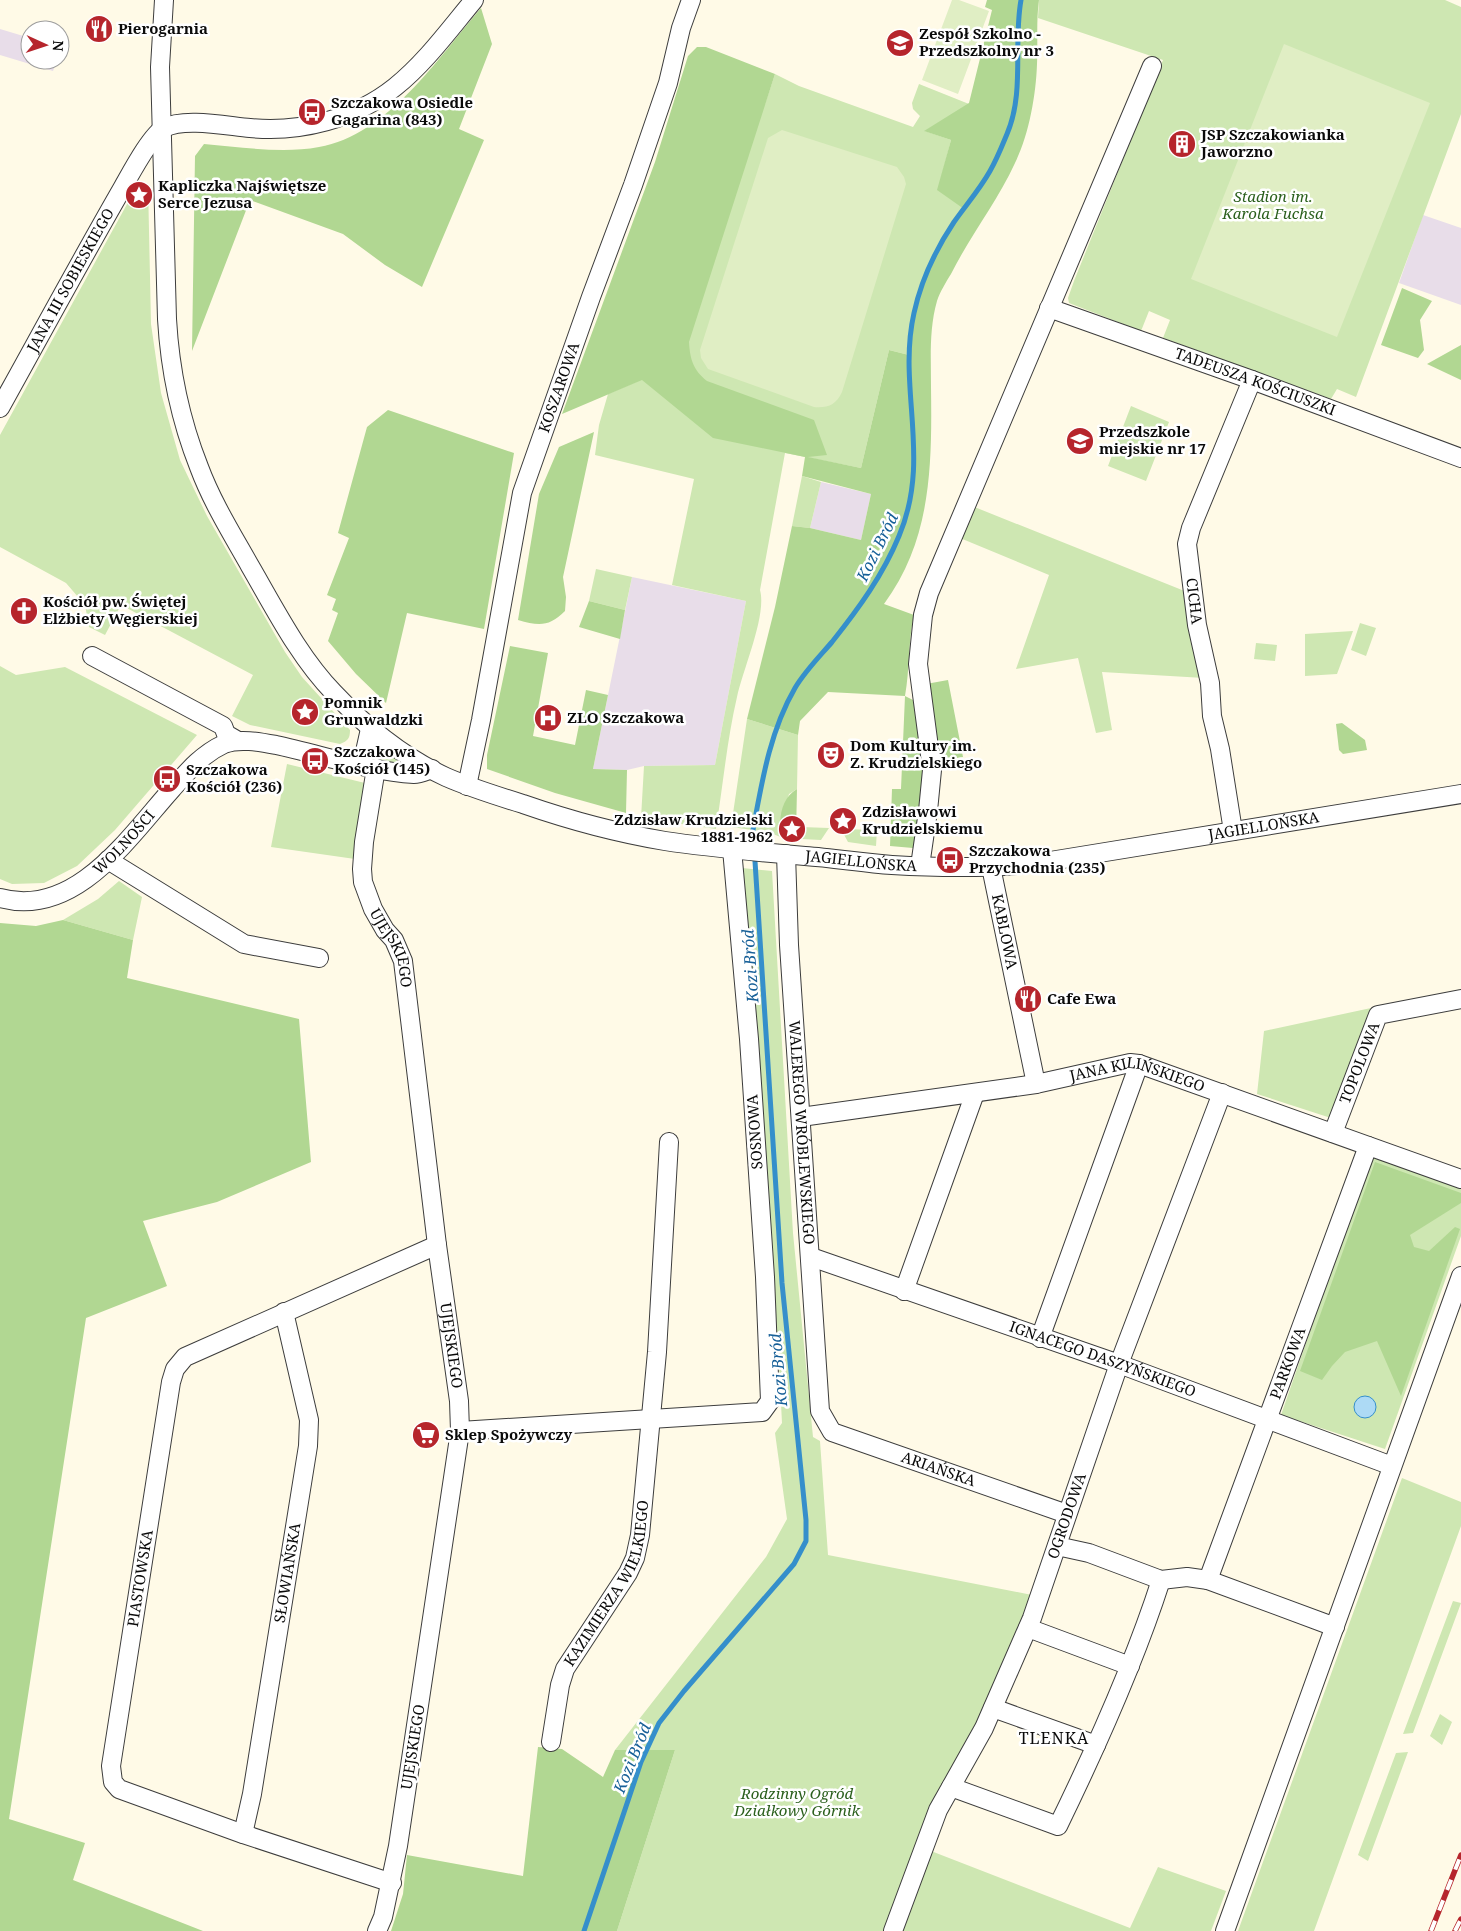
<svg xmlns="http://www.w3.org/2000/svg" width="1461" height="1931" viewBox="0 0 1461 1931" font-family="'Noto Serif',serif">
	<rect width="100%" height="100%" fill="#fffae7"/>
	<path fill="#e8dde9" d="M 0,29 L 30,38 L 30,60 L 57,60 L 53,71 L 0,55 Z
		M 1423,215 L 1461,228 L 1461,305 L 1399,283 Z
		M 821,482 L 871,494 L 861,540 L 810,528 Z
		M 632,577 L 746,601 L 715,765 L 644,766 L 627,770 L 593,769 Z"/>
	<path fill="#cee7b2" d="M 1039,0 L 1445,0 L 1461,7 L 1461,114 L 1356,397 L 1337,389 L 1331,399 L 1163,338 L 1170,320 L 1149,311 L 1141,331 L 1069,303 L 1068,298 L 1074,281 L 1163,60 L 1038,18 Z
		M 775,74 L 799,86 L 913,127 L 920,116 L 913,109 L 912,103 L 919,84 L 969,104 L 925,131 L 951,140 L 938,190 L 964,208 L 952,225 L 924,277 L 909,347 L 909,355 L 889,350 L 861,468 L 785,453 L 760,590 C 767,615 743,669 737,697 C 727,740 723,785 716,829 L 641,818 L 644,766 L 715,765 L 746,601 L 672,585 L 694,479 L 595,455 L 599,425 L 608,394 L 636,382 L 765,104 Z
		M 143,182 L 148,184 L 151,324 L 161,393 L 180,460 L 207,516 L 285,652 L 302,677 L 350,730 C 350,738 348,741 340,744 L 250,725 L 232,716 L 253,675 L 121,605 L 105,635 L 89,627 L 85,605 L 66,583 L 0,547 L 0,435 L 137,186 Z
		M 1131,406 L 1169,422 L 1146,481 L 1108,466 Z
		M 802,476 L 821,482 L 810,528 L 792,526 Z
		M 972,506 L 1187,592 L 1204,678 L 1102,672 L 1112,730 L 1096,733 L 1078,658 L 1016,669 L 1049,575 L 960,538 Z
		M 596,569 L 632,577 L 625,610 L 589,601 Z
		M 1360,623 L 1376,628 L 1366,656 L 1351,650 Z
		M 1353,631 L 1337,674 L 1305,676 L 1305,634 Z
		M 1256,643 L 1277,645 L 1275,661 L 1254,659 Z
		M 0,666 L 16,675 L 65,667 L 197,735 L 115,830 L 77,866 L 44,883 L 12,884 L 0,879 Z
		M 747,719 L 798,735 L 797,789 L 789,794 L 780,829 L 783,838 L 768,832 L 731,827 Z
		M 374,744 L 378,745 L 398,760 L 397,763 L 375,758 Z
		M 287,764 L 365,783 L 355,859 L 271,847 Z
		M 801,827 L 829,828 L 821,840 L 801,839 Z
		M 841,829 L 877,830 L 876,846 L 848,842 Z
		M 742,868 L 772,871 L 793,1233 L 813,1437 L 820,1441 L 828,1555 L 1032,1595 L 973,1738 L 886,1931 L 617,1931 L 675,1750 L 615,1750 L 766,1557 L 787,1519 L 775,1433 L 782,1423 L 779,1365 Z
		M 119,881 L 142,897 L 133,940 L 63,920 L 98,899 Z
		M 1371,1008 L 1334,1119 L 1257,1094 L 1264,1031 Z
		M 1371,1156 L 1461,1187 L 1461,1236 L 1385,1449 L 1281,1415 Z
		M 1402,1478 L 1461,1502 L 1461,1526 L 1314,1931 L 1238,1931 Z
		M 1453,1601 L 1461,1603 L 1413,1733 L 1403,1734 Z
		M 1440,1714 L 1452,1722 L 1442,1745 L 1430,1736 Z
		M 1408,1752 L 1368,1861 L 1358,1855 L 1396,1753 Z
		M 931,1851 L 1130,1928 L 1158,1867 L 1226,1891 L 1211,1931 L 902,1931 Z"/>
	<path fill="#b1d792" d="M 987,0 L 1039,0 C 1036,21 1038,43 1037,64 C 1036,95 1029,135 1015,163 C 997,202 970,236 951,274 C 946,282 940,292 937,301 C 929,329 931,358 931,387 C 932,464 932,539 884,604 L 914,615 C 908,641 910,669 905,696 L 915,701 L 924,769 L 918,826 L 913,848 L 890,846 L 892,789 L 901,789 L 905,696 L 828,692 L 800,721 L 798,735 L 747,719 L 775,607 L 792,526 L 810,528 L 861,540 L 871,494 L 802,476 L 805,457 L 713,438 L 642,380 L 562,414 L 655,162 L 688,56 L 697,47 L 706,47 L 775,74 L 689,342 C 690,359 693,370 707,381 L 814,420 L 827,455 L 808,457 L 861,468 L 889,350 L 909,355 C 907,301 934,251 964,209 L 937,190 L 951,140 L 924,131 L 969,103 L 992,10 L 985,7 Z
		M 481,8 L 492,44 L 459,129 L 484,140 L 422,287 L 385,265 L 343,234 L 250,200 L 192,351 L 195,156 L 204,144 C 242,147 282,154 319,147 C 388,135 438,58 481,8 Z
		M 1402,288 L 1432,301 L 1420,320 L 1424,350 L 1418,358 L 1381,345 Z
		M 1461,345 L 1461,380 L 1427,364 Z
		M 388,410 L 514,453 L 484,629 L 407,613 L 386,703 L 356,674 L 328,641 L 338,613 L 332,610 L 336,599 L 327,595 L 349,538 L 338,533 L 367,427 Z
		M 594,432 L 563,577 L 566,597 L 565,611 C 549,627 539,626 518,620 L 539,494 L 559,447 Z
		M 589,601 L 625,610 L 620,639 L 579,627 Z
		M 510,646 L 548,653 L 533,736 L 575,745 L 586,690 L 608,695 L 593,769 L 627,770 L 626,813 L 555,793 L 487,769 L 487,755 Z
		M 948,680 L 963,757 L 938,761 L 926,684 Z
		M 1342,723 L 1365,740 L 1367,750 L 1343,754 L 1339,750 L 1336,724 Z
		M 797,789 L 796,835 L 783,838 C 777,821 781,798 797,789 Z
		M 63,920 L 133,940 L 127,978 L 299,1019 L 311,1162 L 217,1202 L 143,1221 L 167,1286 L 86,1318 L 9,1819 L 85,1843 L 73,1880 L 203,1931 L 0,1931 L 0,923 L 36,926 Z
		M 1375,1162 L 1461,1193 L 1461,1203 L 1410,1235 L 1414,1247 L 1429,1251 L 1455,1227 L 1460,1229 L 1401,1396 L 1377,1341 L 1345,1352 L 1332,1366 L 1322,1380 L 1300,1371 Z
		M 538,1747 L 562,1749 L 603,1777 L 615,1750 L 675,1750 L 617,1931 L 391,1931 L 403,1894 L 407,1855 L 523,1876 Z"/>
	<path fill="#e0eec4" d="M 952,0 L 959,0 L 989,11 L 958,94 L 922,80 Z
		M 1284,44 L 1430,103 L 1337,337 L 1191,279 Z
		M 782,130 L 897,167 L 904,177 L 906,184 L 842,392 C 836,405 828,408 814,407 L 708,369 L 701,358 L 700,350 L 768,138 Z"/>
	<path fill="#addaf5" stroke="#358fcb" d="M1354 1407a11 11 0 1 1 22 0a11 11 0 1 1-22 0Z"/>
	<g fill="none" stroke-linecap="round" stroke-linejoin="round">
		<path stroke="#358fcb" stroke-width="5" d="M 584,1931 L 641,1762 L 659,1723 L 684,1691 L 794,1564 L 806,1541 L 806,1520 L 782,1283 L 753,830 C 762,781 770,731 795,688 C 805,671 820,656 832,642 C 859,608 883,575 899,536 C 932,458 897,388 914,313 C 921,281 936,249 954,222 C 966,205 980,189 990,171 C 997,159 1002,146 1007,134 C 1025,92 1013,44 1021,0"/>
		<defs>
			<g id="minor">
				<path id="s1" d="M 164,0 L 160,67 L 167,319 C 170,371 180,419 199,467 C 212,502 232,534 250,566 C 275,609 299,657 334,693 C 366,727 403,757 446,777 C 471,788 497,796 523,804 C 569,820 617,833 665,841 C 711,848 758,852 805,856 C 834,858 863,863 892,865 C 943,868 994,869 1044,862 L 1461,794"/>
				<path id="s2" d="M 1049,308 L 1252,380 L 1461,458"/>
				<path id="s3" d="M 0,408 C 41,334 81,260 123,187 C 131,173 151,135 164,128 C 184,117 227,126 250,128 C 300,133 355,119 395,87 C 425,63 449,30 474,0"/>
				<path d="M 92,656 L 223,726 L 226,734 L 238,741"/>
				<path d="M 362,765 L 370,729"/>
				<path id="s4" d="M 376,768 L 364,842 L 362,869 L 363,882 L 373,909 L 385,930 L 394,940 L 403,961 L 437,1245 L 459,1401 L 460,1431 L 398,1846 L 383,1917 L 377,1931"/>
				<path id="s5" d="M 467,786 L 481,720 L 522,493 L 591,297 L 633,185 L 668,83 L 681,28 L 691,0"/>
				<path d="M 1233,831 L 1220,749 L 1212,716 L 1210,683 L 1197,625 L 1187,544 L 1191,528 L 1252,380"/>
				<path id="s6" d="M 786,854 L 789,945 L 820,1411 L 832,1432 L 1067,1514"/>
				<path d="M 108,860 L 244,944 L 319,958"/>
				<path d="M 920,866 L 928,811 L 932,770 L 918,664 L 923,615 L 929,593 L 1152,66"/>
				<path id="s7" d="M 991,867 L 1036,1084"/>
				<path id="s8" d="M 0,898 C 75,919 129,837 172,789 C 187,772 202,754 224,744 C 239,738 260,742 276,745 C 319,754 371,772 414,774 C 420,774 426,771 432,769"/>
				<path id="s9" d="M 801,1117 L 1036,1084 L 1130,1063 L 1139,1064 L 1461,1179"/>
				<path id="s10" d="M 1333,1133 L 1378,1015 L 1461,999"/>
				<path id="s11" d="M 811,1257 L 1119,1364 L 1392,1466"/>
				<path d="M 904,1291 L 975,1093"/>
				<path d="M 1040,1338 L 1139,1064"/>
				<path d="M 460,1431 L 762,1412 L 770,1401 L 765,1277 L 749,1039 L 732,849"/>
				<path d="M 1057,1546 L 1089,1553 L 1161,1580 L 1187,1577 L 1208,1580 L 1335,1627"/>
				<path id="s12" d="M 1208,1580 L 1368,1146"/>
				<path d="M 1028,1628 L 1130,1666"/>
				<path d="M 993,1708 L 1096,1745"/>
				<path id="s13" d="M 551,1742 L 560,1685 L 565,1669 L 628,1573 L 635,1558 L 640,1535 L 657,1352 L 669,1142"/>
				<path d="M 951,1787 L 1058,1826 C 1097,1746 1134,1664 1161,1580"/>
				<path id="s14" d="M 243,1834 L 252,1794 L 308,1446 L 309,1420 L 284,1312"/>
				<path id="s15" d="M 392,1883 L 243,1834 L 119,1789 L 113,1782 L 111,1766 L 171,1382 L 175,1369 L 185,1357 L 437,1245"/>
				<path id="s16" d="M 893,1931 L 938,1810 L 984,1728 L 1032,1618 L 1119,1364 L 1222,1093"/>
				<path d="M 1225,1931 L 1461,1276"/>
			</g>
		</defs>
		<use href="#minor" stroke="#3d3d3d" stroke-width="20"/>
		<use href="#minor" stroke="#fff" stroke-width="18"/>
		<defs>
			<path id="rail" d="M 1431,1931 L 1461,1855
				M 1455,1931 L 1461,1919"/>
		</defs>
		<use href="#rail" stroke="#b6252c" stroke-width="5.5"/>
		<use href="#rail" stroke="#fff" stroke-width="4" stroke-dasharray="11" stroke-linecap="butt"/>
	</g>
	<defs>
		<symbol id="restaurant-disc" viewBox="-11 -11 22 22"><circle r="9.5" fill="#b6252c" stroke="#fff"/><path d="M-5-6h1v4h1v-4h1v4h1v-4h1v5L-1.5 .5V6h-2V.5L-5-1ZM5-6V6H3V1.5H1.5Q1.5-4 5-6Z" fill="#fff"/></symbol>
		<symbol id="school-disc" viewBox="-11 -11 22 22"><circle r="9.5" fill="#b6252c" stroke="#fff"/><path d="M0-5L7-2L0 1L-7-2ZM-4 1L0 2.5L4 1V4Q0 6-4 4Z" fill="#fff"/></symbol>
		<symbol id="bus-disc" viewBox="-11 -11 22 22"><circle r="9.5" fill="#b6252c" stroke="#fff"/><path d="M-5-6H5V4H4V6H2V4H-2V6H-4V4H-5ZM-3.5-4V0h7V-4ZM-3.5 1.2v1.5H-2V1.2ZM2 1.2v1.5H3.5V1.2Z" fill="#fff"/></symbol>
		<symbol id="building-disc" viewBox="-11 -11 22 22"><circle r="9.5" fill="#b6252c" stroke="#fff"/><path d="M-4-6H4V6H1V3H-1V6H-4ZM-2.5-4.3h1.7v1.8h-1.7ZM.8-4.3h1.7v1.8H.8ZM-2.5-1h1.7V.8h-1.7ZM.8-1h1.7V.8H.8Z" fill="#fff"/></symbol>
		<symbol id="sight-disc" viewBox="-11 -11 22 22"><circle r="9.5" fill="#b6252c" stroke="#fff"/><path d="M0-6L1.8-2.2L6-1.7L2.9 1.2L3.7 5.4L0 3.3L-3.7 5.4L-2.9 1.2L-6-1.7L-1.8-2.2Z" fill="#fff"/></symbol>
		<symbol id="church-disc" viewBox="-11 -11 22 22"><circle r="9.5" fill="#b6252c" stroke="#fff"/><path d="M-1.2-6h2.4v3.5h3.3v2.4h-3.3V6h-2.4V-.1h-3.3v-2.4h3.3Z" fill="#fff"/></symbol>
		<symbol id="hospital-disc" viewBox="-11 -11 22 22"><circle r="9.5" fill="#b6252c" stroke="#fff"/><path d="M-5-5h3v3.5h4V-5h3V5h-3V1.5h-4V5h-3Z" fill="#fff"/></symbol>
		<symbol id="theatre-disc" viewBox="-11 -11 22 22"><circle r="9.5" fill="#b6252c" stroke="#fff"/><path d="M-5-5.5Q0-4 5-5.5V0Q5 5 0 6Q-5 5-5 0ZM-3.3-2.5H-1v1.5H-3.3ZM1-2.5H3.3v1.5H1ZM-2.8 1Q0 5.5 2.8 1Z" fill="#fff"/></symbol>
		<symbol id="supermarket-disc" viewBox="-11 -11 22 22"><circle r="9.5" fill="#b6252c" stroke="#fff"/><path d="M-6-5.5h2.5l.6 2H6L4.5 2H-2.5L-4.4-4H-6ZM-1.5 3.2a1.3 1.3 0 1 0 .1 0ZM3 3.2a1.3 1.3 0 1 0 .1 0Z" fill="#fff"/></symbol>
	</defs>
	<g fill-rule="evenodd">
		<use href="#restaurant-disc" x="83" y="13" width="32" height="32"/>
		<use href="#school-disc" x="884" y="27" width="32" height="32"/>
		<use href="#bus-disc" x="296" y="96" width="32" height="32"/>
		<use href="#building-disc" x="1166" y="128" width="32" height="32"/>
		<use href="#sight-disc" x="123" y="179" width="32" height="32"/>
		<use href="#school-disc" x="1064" y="425" width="32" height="32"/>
		<use href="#church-disc" x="8" y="595" width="32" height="32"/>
		<use href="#sight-disc" x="289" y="696" width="32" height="32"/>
		<use href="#hospital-disc" x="532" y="702" width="32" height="32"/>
		<use href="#theatre-disc" x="815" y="739" width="32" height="32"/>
		<use href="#bus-disc" x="299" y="745" width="32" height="32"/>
		<use href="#bus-disc" x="151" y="763" width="32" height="32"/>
		<use href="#sight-disc" x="827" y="805" width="32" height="32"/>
		<use href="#sight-disc" x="776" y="813" width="32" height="32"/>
		<use href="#bus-disc" x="934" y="844" width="32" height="32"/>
		<use href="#restaurant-disc" x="1012" y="983" width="32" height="32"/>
		<use href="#supermarket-disc" x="410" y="1419" width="32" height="32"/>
	</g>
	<g text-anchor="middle" stroke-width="5" stroke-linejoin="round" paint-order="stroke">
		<g font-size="15" font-weight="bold" fill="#0a0a0a" stroke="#fff" text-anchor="start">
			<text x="118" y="34">Pierogarnia</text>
			<text x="919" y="39">Zespół Szkolno -<tspan x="919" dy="17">Przedszkolny nr 3</tspan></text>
			<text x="331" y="108">Szczakowa Osiedle<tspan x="331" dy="17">Gagarina (843)</tspan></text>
			<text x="1201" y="140">JSP Szczakowianka<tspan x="1201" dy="17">Jaworzno</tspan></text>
			<text x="158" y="191">Kapliczka Najświętsze<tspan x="158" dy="17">Serce Jezusa</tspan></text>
			<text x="1099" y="437">Przedszkole<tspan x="1099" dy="17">miejskie nr 17</tspan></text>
			<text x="43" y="607">Kościół pw. Świętej<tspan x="43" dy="17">Elżbiety Węgierskiej</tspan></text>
			<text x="324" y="708">Pomnik<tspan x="324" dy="17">Grunwaldzki</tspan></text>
			<text x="567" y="723">ZLO Szczakowa</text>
			<text x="850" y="751">Dom Kultury im.<tspan x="850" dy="17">Z. Krudzielskiego</tspan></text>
			<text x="334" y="757">Szczakowa<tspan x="334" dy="17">Kościół (145)</tspan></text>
			<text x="186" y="775">Szczakowa<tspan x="186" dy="17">Kościół (236)</tspan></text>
			<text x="862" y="817">Zdzisławowi<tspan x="862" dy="17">Krudzielskiemu</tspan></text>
			<text x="773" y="825" text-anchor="end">Zdzisław Krudzielski<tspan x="773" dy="17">1881-1962</tspan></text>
			<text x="969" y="856">Szczakowa<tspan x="969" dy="17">Przychodnia (235)</tspan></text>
			<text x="1047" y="1004">Cafe Ewa</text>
			<text x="445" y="1440">Sklep Spożywczy</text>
		</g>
		<g font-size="15" font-style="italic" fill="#2a5f1c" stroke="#fff">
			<text x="1273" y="202">Stadion im.<tspan x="1273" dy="17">Karola Fuchsa</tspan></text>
			<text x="797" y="1799">Rodzinny Ogród<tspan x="797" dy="17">Działkowy Górnik</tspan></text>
		</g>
		<g font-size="15" fill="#0a0a0a" stroke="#fff">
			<text dy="5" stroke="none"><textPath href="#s3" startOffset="146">JANA III SOBIESKIEGO</textPath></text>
			<text dy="5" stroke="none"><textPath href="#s2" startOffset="219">TADEUSZA KOŚCIUSZKI</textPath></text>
			<text dy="5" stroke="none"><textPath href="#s5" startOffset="410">KOSZAROWA</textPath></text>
			<text transform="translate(1194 601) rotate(83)" y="5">CICHA</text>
			<text dy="5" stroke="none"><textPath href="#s1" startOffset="1708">JAGIELLOŃSKA</textPath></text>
			<text dy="5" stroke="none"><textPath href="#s8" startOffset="144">WOLNOŚCI</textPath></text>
			<text dy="5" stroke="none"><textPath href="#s1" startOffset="1302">JAGIELLOŃSKA</textPath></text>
			<text dy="5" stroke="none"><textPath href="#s7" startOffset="66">KABLOWA</textPath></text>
			<text dy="5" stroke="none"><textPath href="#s4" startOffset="188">UJEJSKIEGO</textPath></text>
			<text dy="5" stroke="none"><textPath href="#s10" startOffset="75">TOPOLOWA</textPath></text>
			<text dy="5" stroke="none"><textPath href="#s9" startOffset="342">JANA KILIŃSKIEGO</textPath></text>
			<text transform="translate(755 1132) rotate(-94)" y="5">SOSNOWA</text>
			<text dy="5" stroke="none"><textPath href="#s6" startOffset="279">WALEREGO WRÓBLEWSKIEGO</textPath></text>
			<text dy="5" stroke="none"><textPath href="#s4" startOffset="592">UJEJSKIEGO</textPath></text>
			<text dy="5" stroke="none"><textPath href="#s11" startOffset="309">IGNACEGO DASZYŃSKIEGO</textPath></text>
			<text dy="5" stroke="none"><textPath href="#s12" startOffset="231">PARKOWA</textPath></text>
			<text dy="5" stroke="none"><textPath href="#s6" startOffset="695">ARIAŃSKA</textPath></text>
			<text dy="5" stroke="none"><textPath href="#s16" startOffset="451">OGRODOWA</textPath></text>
			<text dy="5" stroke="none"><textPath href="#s14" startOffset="265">SŁOWIAŃSKA</textPath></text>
			<text dy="5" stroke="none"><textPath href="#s15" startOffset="504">PIASTOWSKA</textPath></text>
			<text dy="5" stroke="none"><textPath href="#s13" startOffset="172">KAZIMIERZA WIELKIEGO</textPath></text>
			<text transform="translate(413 1747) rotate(-81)" y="5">UJEJSKIEGO</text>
		</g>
		<g font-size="16" font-style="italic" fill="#176098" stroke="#fff">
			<text transform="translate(877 547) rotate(-64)" y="6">Kozi Bród</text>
			<text transform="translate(750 966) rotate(-94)" y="6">Kozi Bród</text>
			<text transform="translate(778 1370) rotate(-95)" y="6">Kozi Bród</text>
			<text transform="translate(632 1758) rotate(-68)" y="6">Kozi Bród</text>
		</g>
		<g font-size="16" letter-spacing="1" fill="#0a0a0a" stroke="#fff">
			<text x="1054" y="1744">TLENKA</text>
		</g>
	</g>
	<g transform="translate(45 45) rotate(93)"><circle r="24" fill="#ffffff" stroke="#9d9d9d"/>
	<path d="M0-4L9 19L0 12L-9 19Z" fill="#b6252c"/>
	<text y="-8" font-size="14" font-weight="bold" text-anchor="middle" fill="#0a0a0a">N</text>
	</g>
</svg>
